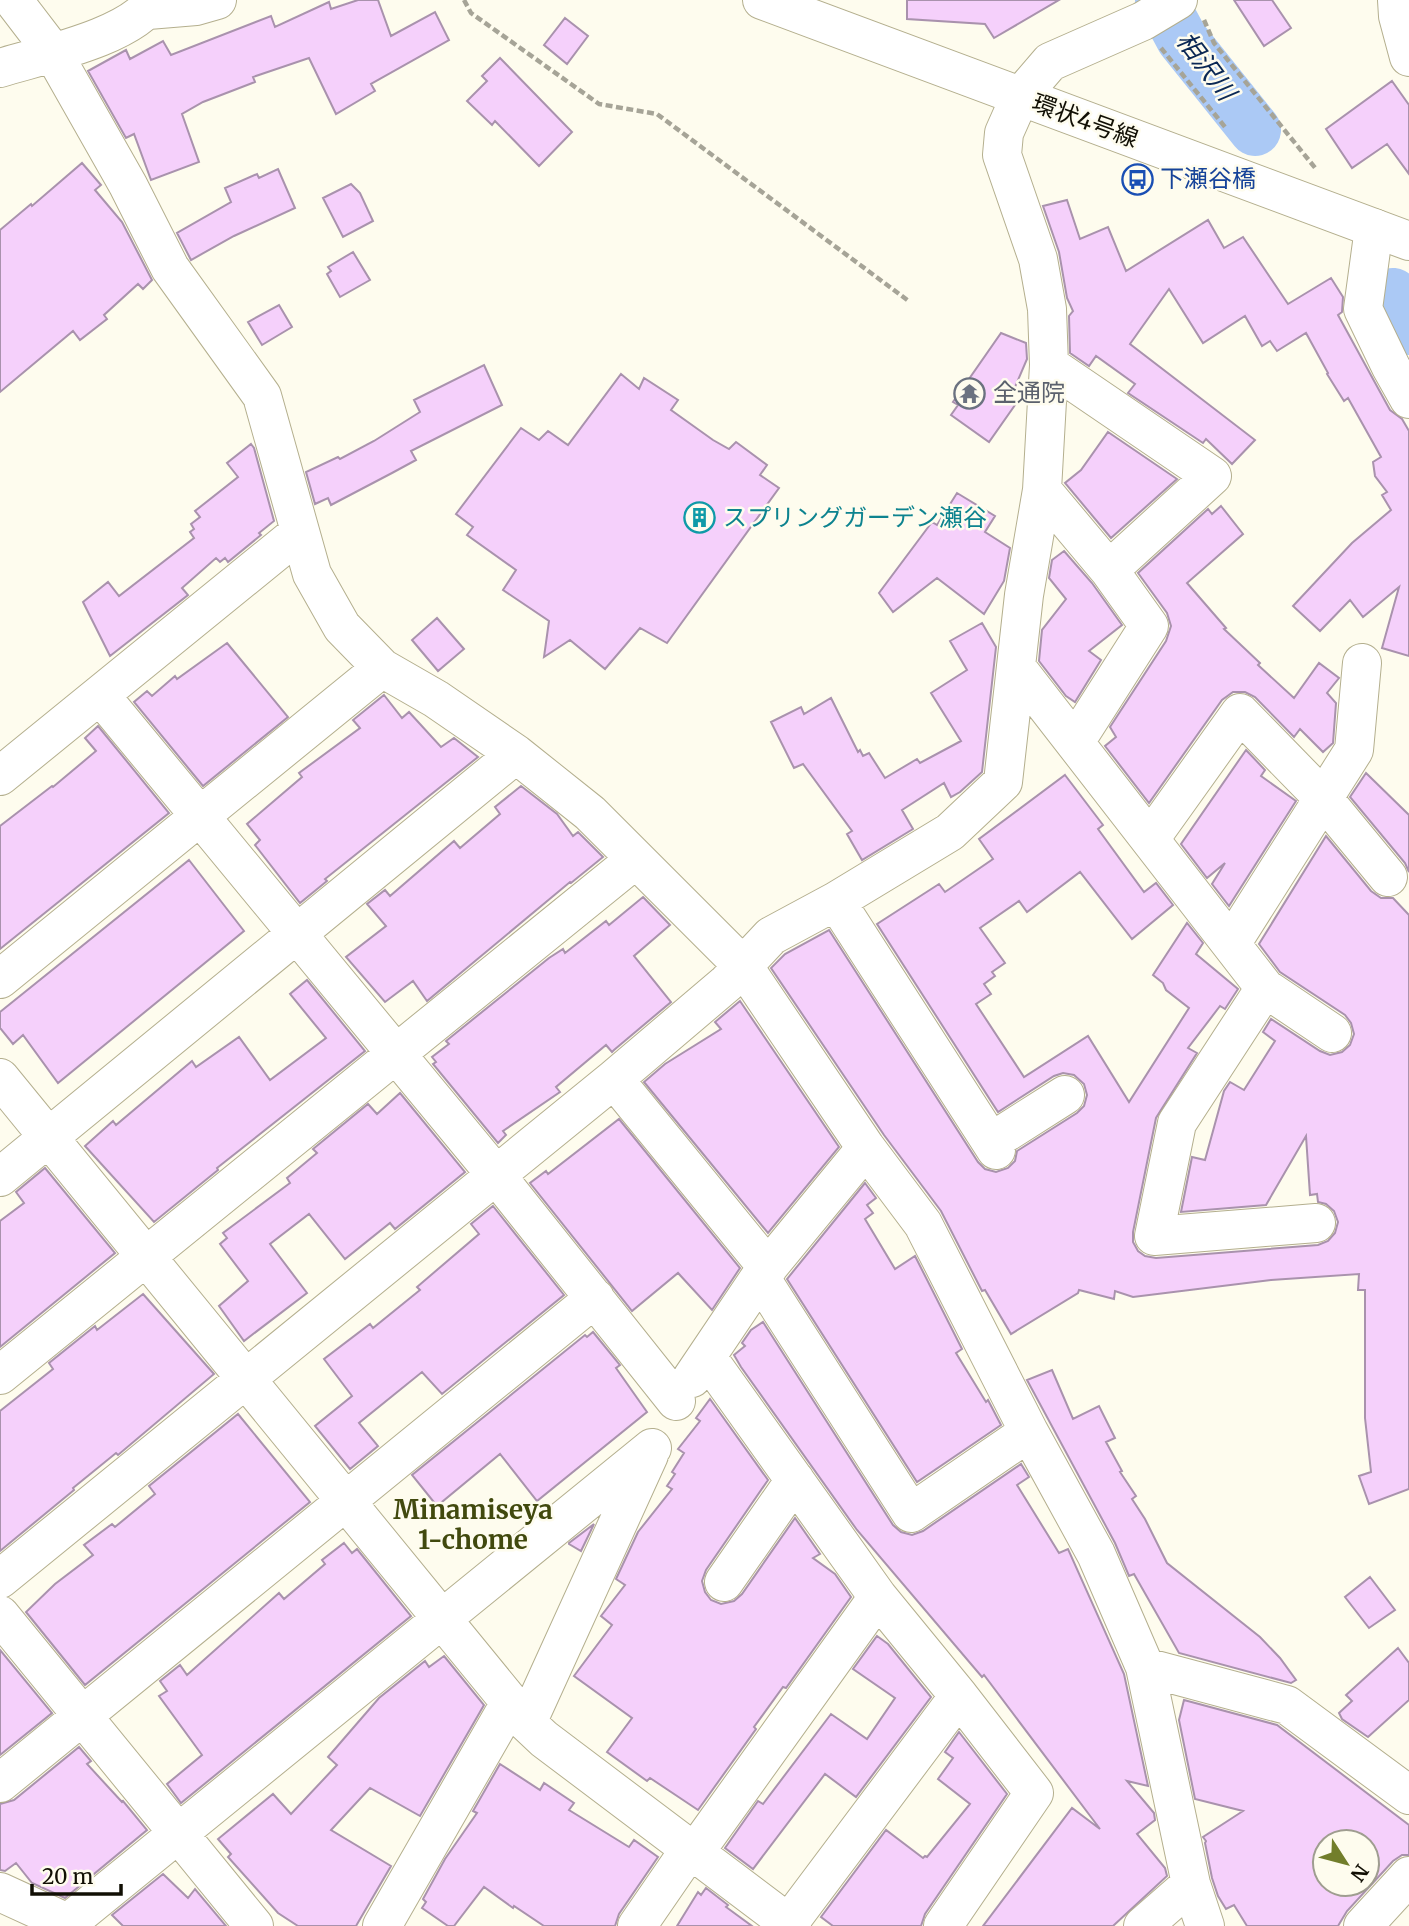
<svg xmlns="http://www.w3.org/2000/svg" width="1409" height="1926" viewBox="0 0 1409 1926" font-family="Merriweather,'Noto Sans JP',serif">
	<rect width="100%" height="100%" fill="#fefcee"/>
	<g fill="none" stroke-linecap="round" stroke-linejoin="round">
		<path stroke="#abc9f5" stroke-width="52" d="M 1161,0 L 1182,39 L 1255,130
			M 1393,294 L 1398,300 L 1409,329"/>
	</g>
	<path fill="#f5d0fb" stroke="#a992ad" stroke-width="2" fill-rule="evenodd" d="M 358,0 L 378,0 L 391,36 L 435,12 L 449,40 L 371,84 L 375,91 L 336,114 L 309,58 L 253,77 L 255,82 L 203,102 L 182,114 L 199,162 L 151,180 L 134,134 L 126,138 L 88,71 L 126,50 L 130,59 L 163,41 L 171,55 L 271,16 L 275,27 L 329,2 L 331,9 Z
		M 907,0 L 1059,0 L 994,38 L 985,24 L 907,19 Z
		M 1234,0 L 1272,0 L 1291,28 L 1264,46 Z
		M 565,18 L 588,36 L 567,64 L 544,45 Z
		M 500,58 L 572,132 L 539,166 L 495,121 L 492,125 L 467,101 L 487,81 L 482,76 Z
		M 1392,81 L 1409,105 L 1409,174 L 1387,144 L 1352,168 L 1326,129 Z
		M 82,163 L 101,185 L 95,190 L 122,222 L 152,280 L 143,289 L 138,284 L 104,315 L 107,319 L 80,340 L 73,331 L 0,392 L 0,230 L 31,204 L 32,206 Z
		M 278,169 L 295,208 L 234,236 L 191,260 L 177,233 L 231,202 L 225,188 L 257,174 L 259,178 Z
		M 351,184 L 360,193 L 373,221 L 343,237 L 323,198 Z
		M 1067,200 L 1080,239 L 1108,227 L 1126,271 L 1208,220 L 1224,248 L 1243,237 L 1288,304 L 1331,278 L 1343,297 L 1342,312 L 1338,315 L 1390,410 L 1402,419 L 1409,431 L 1409,656 L 1382,648 L 1399,587 L 1363,617 L 1350,600 L 1320,631 L 1293,606 L 1352,543 L 1391,510 L 1382,495 L 1387,492 L 1375,476 L 1373,462 L 1381,457 L 1348,398 L 1344,401 L 1327,374 L 1328,373 L 1306,333 L 1277,351 L 1270,341 L 1262,346 L 1245,316 L 1203,343 L 1169,289 L 1130,344 L 1255,440 L 1232,464 L 1206,439 L 1203,443 L 1128,393 L 1135,384 L 1096,356 L 1089,366 L 1070,353 L 1069,316 L 1073,311 L 1067,298 L 1059,252 L 1043,206 Z
		M 353,252 L 370,280 L 340,297 L 327,274 L 331,271 L 328,267 Z
		M 279,305 L 292,327 L 262,345 L 248,322 Z
		M 1001,333 L 1026,343 L 1027,359 L 1009,401 L 1015,405 L 989,442 L 951,415 L 958,405 L 953,402 Z
		M 484,365 L 502,405 L 411,451 L 416,460 L 392,473 L 331,505 L 328,498 L 315,504 L 306,472 L 338,457 L 340,459 L 374,441 L 420,412 L 414,400 Z
		M 621,374 L 639,389 L 644,378 L 678,400 L 671,410 L 713,440 L 729,449 L 736,442 L 767,465 L 760,475 L 779,488 L 667,643 L 640,628 L 605,669 L 570,640 L 544,657 L 549,621 L 503,590 L 516,570 L 467,535 L 473,527 L 456,514 L 521,428 L 539,440 L 548,431 L 568,445 Z
		M 1108,432 L 1177,479 L 1111,538 L 1065,483 L 1081,470 Z
		M 251,444 L 254,448 L 274,521 L 259,533 L 261,535 L 228,562 L 225,558 L 220,562 L 216,558 L 182,588 L 188,595 L 110,656 L 83,602 L 108,582 L 119,596 L 194,538 L 190,532 L 194,529 L 191,524 L 200,517 L 195,511 L 238,477 L 227,463 Z
		M 957,493 L 995,516 L 985,532 L 1010,548 L 1004,581 L 984,614 L 937,578 L 893,612 L 879,593 L 932,522 L 937,525 Z
		M 1221,506 L 1243,534 L 1187,583 L 1226,628 L 1224,629 L 1260,663 L 1258,665 L 1294,698 L 1319,663 L 1339,678 L 1327,693 L 1336,703 L 1333,743 L 1323,752 L 1300,729 L 1294,737 L 1255,697 L 1245,692 L 1233,692 L 1222,700 L 1149,803 L 1105,746 L 1116,737 L 1110,727 L 1166,641 L 1171,626 L 1167,613 L 1138,573 L 1208,509 L 1212,514 Z
		M 1064,551 L 1092,583 L 1122,625 L 1089,651 L 1101,660 L 1075,702 L 1066,696 L 1039,661 L 1042,630 L 1066,599 L 1049,578 L 1052,560 Z
		M 437,618 L 464,649 L 438,671 L 412,640 Z
		M 982,623 L 996,647 L 982,772 L 960,792 L 951,797 L 944,783 L 902,810 L 913,829 L 862,860 L 847,834 L 852,831 L 803,764 L 794,768 L 771,722 L 801,707 L 804,714 L 831,698 L 858,752 L 860,750 L 863,756 L 869,753 L 885,778 L 917,759 L 920,763 L 961,741 L 931,693 L 967,670 L 950,641 Z
		M 227,643 L 288,717 L 203,786 L 134,702 L 147,691 L 152,696 L 175,676 L 177,679 Z
		M 384,695 L 402,718 L 409,712 L 441,747 L 454,738 L 478,757 L 325,879 L 327,881 L 300,903 L 255,845 L 260,840 L 247,824 L 302,777 L 299,773 L 360,728 L 353,720 Z
		M 98,726 L 169,813 L 0,949 L 0,826 L 52,786 L 53,787 L 96,751 L 85,738 Z
		M 1246,750 L 1265,770 L 1261,776 L 1296,801 L 1229,906 L 1212,884 L 1225,863 L 1207,878 L 1181,844 Z
		M 1366,773 L 1409,815 L 1409,872 L 1405,863 L 1350,797 Z
		M 1065,775 L 1103,825 L 1098,829 L 1144,892 L 1156,883 L 1173,905 L 1132,939 L 1080,872 L 1027,912 L 1019,901 L 980,928 L 1005,963 L 992,972 L 995,976 L 984,984 L 991,994 L 976,1004 L 1024,1077 L 1088,1036 L 1129,1102 L 1189,1008 L 1166,990 L 1163,983 L 1153,975 L 1187,923 L 1203,943 L 1196,954 L 1238,989 L 1225,1009 L 1220,1006 L 1188,1048 L 1197,1053 L 1156,1118 L 1133,1232 L 1133,1242 L 1138,1251 L 1145,1256 L 1156,1258 L 1318,1245 L 1328,1241 L 1335,1233 L 1338,1222 L 1334,1211 L 1326,1204 L 1318,1202 L 1317,1194 L 1310,1195 L 1306,1136 L 1266,1205 L 1181,1212 L 1192,1157 L 1205,1160 L 1224,1091 L 1230,1082 L 1244,1090 L 1275,1041 L 1263,1032 L 1271,1019 L 1320,1051 L 1330,1055 L 1342,1052 L 1350,1045 L 1354,1034 L 1351,1023 L 1345,1015 L 1280,972 L 1259,944 L 1326,836 L 1371,891 L 1381,898 L 1393,898 L 1409,915 L 1409,1489 L 1369,1504 L 1359,1476 L 1371,1472 L 1365,1418 L 1365,1290 L 1358,1290 L 1359,1274 L 1271,1280 L 1133,1297 L 1115,1291 L 1114,1299 L 1079,1290 L 1078,1293 L 1011,1334 L 985,1290 L 982,1291 L 941,1211 L 884,1135 L 771,968 L 785,954 L 829,930 L 978,1162 L 985,1169 L 996,1172 L 1008,1168 L 1015,1161 L 1017,1151 L 1077,1113 L 1084,1106 L 1087,1095 L 1084,1084 L 1074,1075 L 1063,1073 L 1054,1076 L 998,1112 L 877,924 L 939,884 L 945,892 L 993,859 L 979,839 Z
		M 521,786 L 557,814 L 573,836 L 578,832 L 603,857 L 571,883 L 570,882 L 427,1001 L 413,981 L 385,1002 L 346,957 L 386,926 L 367,904 L 385,890 L 390,896 L 454,841 L 460,848 L 500,814 L 495,807 Z
		M 189,860 L 244,931 L 58,1083 L 23,1035 L 13,1044 L 0,1028 L 0,1012 Z
		M 643,897 L 670,925 L 634,956 L 671,1002 L 614,1050 L 612,1052 L 606,1045 L 556,1087 L 560,1092 L 503,1131 L 506,1135 L 498,1143 L 433,1064 L 436,1062 L 432,1057 L 449,1044 L 446,1041 L 549,958 L 563,949 L 565,953 L 606,921 L 609,925 Z
		M 307,980 L 365,1051 L 217,1168 L 218,1170 L 154,1222 L 85,1146 L 113,1121 L 116,1125 L 192,1061 L 196,1067 L 239,1037 L 270,1080 L 326,1038 L 290,994 Z
		M 740,1001 L 839,1147 L 768,1233 L 644,1082 L 665,1064 L 721,1029 L 715,1022 Z
		M 400,1093 L 465,1172 L 395,1229 L 390,1223 L 345,1259 L 309,1214 L 270,1244 L 307,1293 L 244,1341 L 219,1306 L 248,1281 L 220,1244 L 227,1238 L 223,1233 L 290,1183 L 287,1178 L 317,1153 L 313,1149 L 368,1104 L 377,1114 Z
		M 619,1119 L 740,1268 L 712,1310 L 678,1273 L 632,1311 L 530,1183 L 546,1171 L 548,1174 Z
		M 45,1168 L 115,1253 L 0,1347 L 0,1221 L 24,1203 L 16,1192 Z
		M 865,1183 L 876,1198 L 867,1205 L 873,1213 L 865,1219 L 895,1269 L 915,1256 L 962,1349 L 956,1353 L 986,1402 L 988,1400 L 1001,1425 L 917,1482 L 787,1279 Z
		M 493,1206 L 564,1295 L 442,1394 L 422,1372 L 359,1423 L 378,1446 L 350,1469 L 315,1426 L 352,1396 L 324,1359 L 370,1324 L 373,1328 L 420,1290 L 417,1287 L 479,1234 L 471,1224 Z
		M 143,1294 L 214,1374 L 118,1455 L 116,1453 L 73,1488 L 74,1490 L 0,1551 L 0,1411 L 53,1369 L 49,1363 L 95,1326 L 97,1330 Z
		M 763,1322 L 893,1525 L 901,1532 L 912,1535 L 923,1531 L 1021,1464 L 1029,1477 L 1017,1485 L 1059,1553 L 1068,1549 L 1124,1674 L 1148,1786 L 1127,1781 L 1154,1813 L 1155,1820 L 1137,1834 L 1165,1868 L 1167,1876 L 1113,1926 L 983,1926 L 1072,1808 L 1100,1829 L 984,1675 L 982,1677 L 857,1530 L 741,1367 L 734,1355 L 745,1346 L 742,1343 L 751,1330 Z
		M 593,1332 L 620,1365 L 616,1368 L 647,1412 L 537,1501 L 500,1454 L 437,1506 L 412,1475 L 585,1335 L 587,1337 Z
		M 1052,1370 L 1073,1419 L 1099,1406 L 1115,1438 L 1106,1442 L 1122,1471 L 1120,1472 L 1136,1496 L 1132,1499 L 1145,1519 L 1167,1563 L 1260,1637 L 1280,1658 L 1296,1680 L 1291,1683 L 1179,1653 L 1134,1574 L 1129,1576 L 1115,1543 L 1027,1380 Z
		M 710,1399 L 768,1480 L 706,1570 L 702,1581 L 705,1592 L 711,1600 L 721,1604 L 734,1601 L 742,1594 L 795,1518 L 820,1554 L 813,1558 L 835,1574 L 851,1597 L 786,1688 L 783,1687 L 754,1727 L 756,1729 L 698,1810 L 650,1778 L 647,1781 L 607,1752 L 632,1718 L 574,1676 L 612,1625 L 601,1616 L 625,1585 L 616,1579 L 638,1532 L 672,1489 L 667,1486 L 675,1474 L 672,1472 L 684,1453 L 678,1449 L 700,1421 L 696,1418 Z
		M 238,1414 L 310,1502 L 85,1685 L 26,1612 L 55,1584 L 93,1555 L 84,1545 L 112,1524 L 115,1527 L 155,1494 L 149,1486 Z
		M 594,1524 L 581,1551 L 569,1544 L 569,1543 Z
		M 344,1543 L 352,1553 L 357,1549 L 411,1616 L 181,1803 L 167,1784 L 202,1755 L 159,1696 L 167,1691 L 160,1681 L 180,1665 L 187,1675 L 279,1593 L 284,1599 L 325,1564 L 322,1560 Z
		M 1370,1577 L 1395,1610 L 1369,1628 L 1345,1597 Z
		M 877,1636 L 888,1644 L 931,1697 L 856,1797 L 825,1774 L 753,1869 L 725,1848 L 758,1801 L 763,1804 L 831,1714 L 867,1739 L 895,1698 L 853,1669 Z
		M 1398,1648 L 1409,1663 L 1409,1700 L 1368,1737 L 1342,1719 L 1339,1713 L 1352,1701 L 1346,1695 Z
		M 0,1650 L 52,1713 L 0,1755 Z
		M 444,1656 L 484,1705 L 420,1816 L 370,1788 L 331,1830 L 391,1866 L 356,1926 L 298,1926 L 278,1913 L 228,1857 L 231,1854 L 218,1839 L 273,1794 L 291,1814 L 337,1765 L 328,1757 L 379,1698 L 425,1661 L 429,1667 Z
		M 1184,1700 L 1277,1725 L 1409,1825 L 1409,1855 L 1402,1855 L 1393,1861 L 1347,1911 L 1338,1926 L 1247,1926 L 1234,1905 L 1226,1909 L 1218,1896 L 1212,1878 L 1205,1843 L 1206,1841 L 1203,1837 L 1243,1811 L 1195,1799 L 1179,1720 ZM 1325,1842 L 1367,1842 L 1367,1884 L 1325,1884 Z
		M 959,1732 L 1007,1794 L 925,1914 L 921,1926 L 833,1926 L 821,1917 L 886,1830 L 923,1858 L 925,1856 L 927,1857 L 970,1804 L 938,1779 L 953,1758 L 945,1752 Z
		M 79,1747 L 91,1761 L 87,1764 L 122,1802 L 123,1801 L 147,1830 L 65,1898 L 32,1883 L 16,1863 L 5,1871 L 0,1870 L 0,1804 L 14,1800 Z
		M 500,1764 L 540,1790 L 544,1783 L 574,1803 L 569,1810 L 629,1847 L 634,1840 L 658,1857 L 619,1914 L 615,1926 L 544,1926 L 514,1906 L 513,1908 L 484,1887 L 454,1926 L 448,1926 L 422,1908 L 426,1902 L 423,1899 L 445,1859 L 477,1813 L 473,1811 Z
		M 163,1874 L 188,1898 L 195,1889 L 226,1926 L 123,1926 L 112,1915 Z
		M 706,1888 L 728,1905 L 726,1907 L 752,1926 L 677,1926 L 698,1892 L 701,1895 Z"/>
	<g fill="none" stroke-linecap="round" stroke-linejoin="round">
		<defs>
			<path id="minor" d="M 13,0 L 52,51 L 128,185 L 170,268 L 262,396 L 312,574 L 342,627 L 382,668 L 436,699 L 516,754 L 590,813 L 744,967 L 866,1148 L 923,1224 L 1029,1432 L 1096,1554 L 1145,1667 L 1191,1884 L 1205,1926
				M 1397,0 L 1398,16 L 1409,57
				M 148,10 L 196,6 L 217,0
				M 0,68 C 42,55 131,37 154,0
				M 1374,228 L 1363,309 L 1391,367 L 1409,399
				M 1049,365 L 1212,476 L 1109,570
				M 1042,490 L 1109,570 L 1149,626 L 1075,742
				M 1016,667 L 1265,988 L 1332,1033
				M 100,695 L 496,1175 L 676,1401
				M 0,776 L 300,532
				M 1150,839 L 1240,713 L 1322,797 L 1388,877
				M 836,901 L 996,1150
				M 1231,944 L 1354,750 L 1362,663
				M 0,979 L 382,668
				M 1265,988 L 1177,1123 L 1154,1236 L 1316,1223
				M 0,1078 L 527,1723 L 544,1739 L 792,1926
				M 614,1079 L 768,1268
				M 991,1142 L 1065,1095
				M 0,1177 L 516,754
				M 760,1277 L 911,1513 L 1029,1432
				M 707,1357 L 878,1597 L 959,1696 L 1034,1793 L 943,1926
				M 0,1375 L 636,859
				M 692,1378 L 760,1277 L 866,1148
				M 0,1579 L 614,1079 L 727,983 L 771,936 L 836,901 L 950,832 L 1003,782 L 1024,595 L 1042,490 L 1049,365 L 1047,309 L 1038,259 L 1002,155 L 1004,133 L 1020,97 L 1050,62 L 1143,21 L 1178,0
				M 724,1582 L 795,1480
				M 0,1615 L 254,1926
				M 1145,1667 L 1287,1705 L 1409,1795
				M 527,1723 L 649,1455
				M 0,1783 L 595,1298
				M 695,1852 L 878,1597
				M 0,1892 L 74,1926
				M 68,1923 L 652,1448
				M 789,1923 L 959,1696
				M 382,1926 L 510,1703
				M 637,1926 L 690,1849
				M 1143,1926 L 1191,1884
				M 1363,1926 L 1409,1876"/>
			<path id="major" d="M 762,0 L 1409,241"/>
		</defs>
		<use href="#minor" stroke="#b4af8e" stroke-width="40"/>
		<use href="#major" stroke="#b4af8e" stroke-width="40"/>
		<path stroke="#a6a497" stroke-width="4.5" stroke-dasharray="7 3.5" stroke-linecap="butt" d="M 464,0 L 471,13 L 599,104 L 657,114 L 910,302
			M 1204,20 L 1214,43 L 1316,169
			M 1161,48 L 1225,127"/>
		<use href="#minor" stroke="#fff" stroke-width="38"/>
		<use href="#major" stroke="#fff" stroke-width="38"/>
	</g>
	<defs>
		<symbol id="bus-ring" viewBox="-11 -11 22 22"><circle r="9.5" fill="#fefcee" stroke="#1a4fb4" stroke-width="1.5"/><path d="M-5-6H5V4H4V6H2V4H-2V6H-4V4H-5ZM-3.5-4V0h7V-4ZM-3.5 1.2v1.5H-2V1.2ZM2 1.2v1.5H3.5V1.2Z" fill="#1a4fb4"/></symbol>
		<symbol id="temple-ring" viewBox="-11 -11 22 22"><circle r="9.5" fill="#fefcee" stroke="#6b7280" stroke-width="1.5"/><path d="M0-6L5-2H3V0L6.5 2.5H4V6H1.5V3h-3V6H-4V2.5H-6.5L-3 0V-2H-5Z" fill="#6b7280"/></symbol>
		<symbol id="building-ring" viewBox="-11 -11 22 22"><circle r="9.5" fill="#fefcee" stroke="#0f9aa8" stroke-width="1.5"/><path d="M-4-6H4V6H1V3H-1V6H-4ZM-2.5-4.3h1.7v1.8h-1.7ZM.8-4.3h1.7v1.8H.8ZM-2.5-1h1.7V.8h-1.7ZM.8-1h1.7V.8H.8Z" fill="#0f9aa8"/></symbol>
	</defs>
	<g fill-rule="evenodd">
		<use href="#bus-ring" x="1120" y="162" width="35" height="35"/>
		<use href="#temple-ring" x="952" y="376" width="35" height="35"/>
		<use href="#building-ring" x="682" y="500" width="35" height="35"/>
	</g>
	<g text-anchor="middle" stroke-width="5" stroke-linejoin="round" paint-order="stroke">
		<g font-size="24" fill="#110f04" stroke="#fefcee">
			<text transform="translate(1085 121) rotate(20)" y="8">環状4号線</text>
		</g>
		<g font-size="24" fill="#164399" stroke="#fefcee" text-anchor="start">
			<text x="1160" y="187">下瀬谷橋</text>
		</g>
		<g font-size="24" fill="#5b616d" stroke="#fefcee" text-anchor="start">
			<text x="993" y="401">全通院</text>
		</g>
		<g font-size="24" fill="#0d838f" stroke="#fefcee" text-anchor="start">
			<text x="723" y="526">スプリングガーデン瀬谷</text>
		</g>
		<g font-size="26" font-style="italic" fill="#0a2855" stroke="#fefcee">
			<text transform="translate(1206 66) rotate(53)" y="9">相沢川</text>
		</g>
		<g font-size="26" font-weight="bold" fill="#41490e" stroke="#fefcee">
			<text x="473" y="1519">Minamiseya<tspan x="473" dy="30">1-chome</tspan></text>
		</g>
	</g>
	<g transform="translate(1346 1863) rotate(126)"><circle r="33" fill="#fefcee" stroke="#9f9d90" stroke-width="2"/>
	<path d="M0-5L12 26L0 18L-12 26Z" fill="#727e2b"/>
	<text y="-10" font-size="19" font-weight="bold" text-anchor="middle" fill="#110f04">N</text>
	</g>
	<path d="M32 1884v10h89v-10" fill="none" stroke="#110f04" stroke-width="3.5"/>
	<text x="42" y="1884" font-size="21" fill="#110f04" stroke="#fefcee" stroke-width="5" paint-order="stroke">20 m</text>
</svg>
